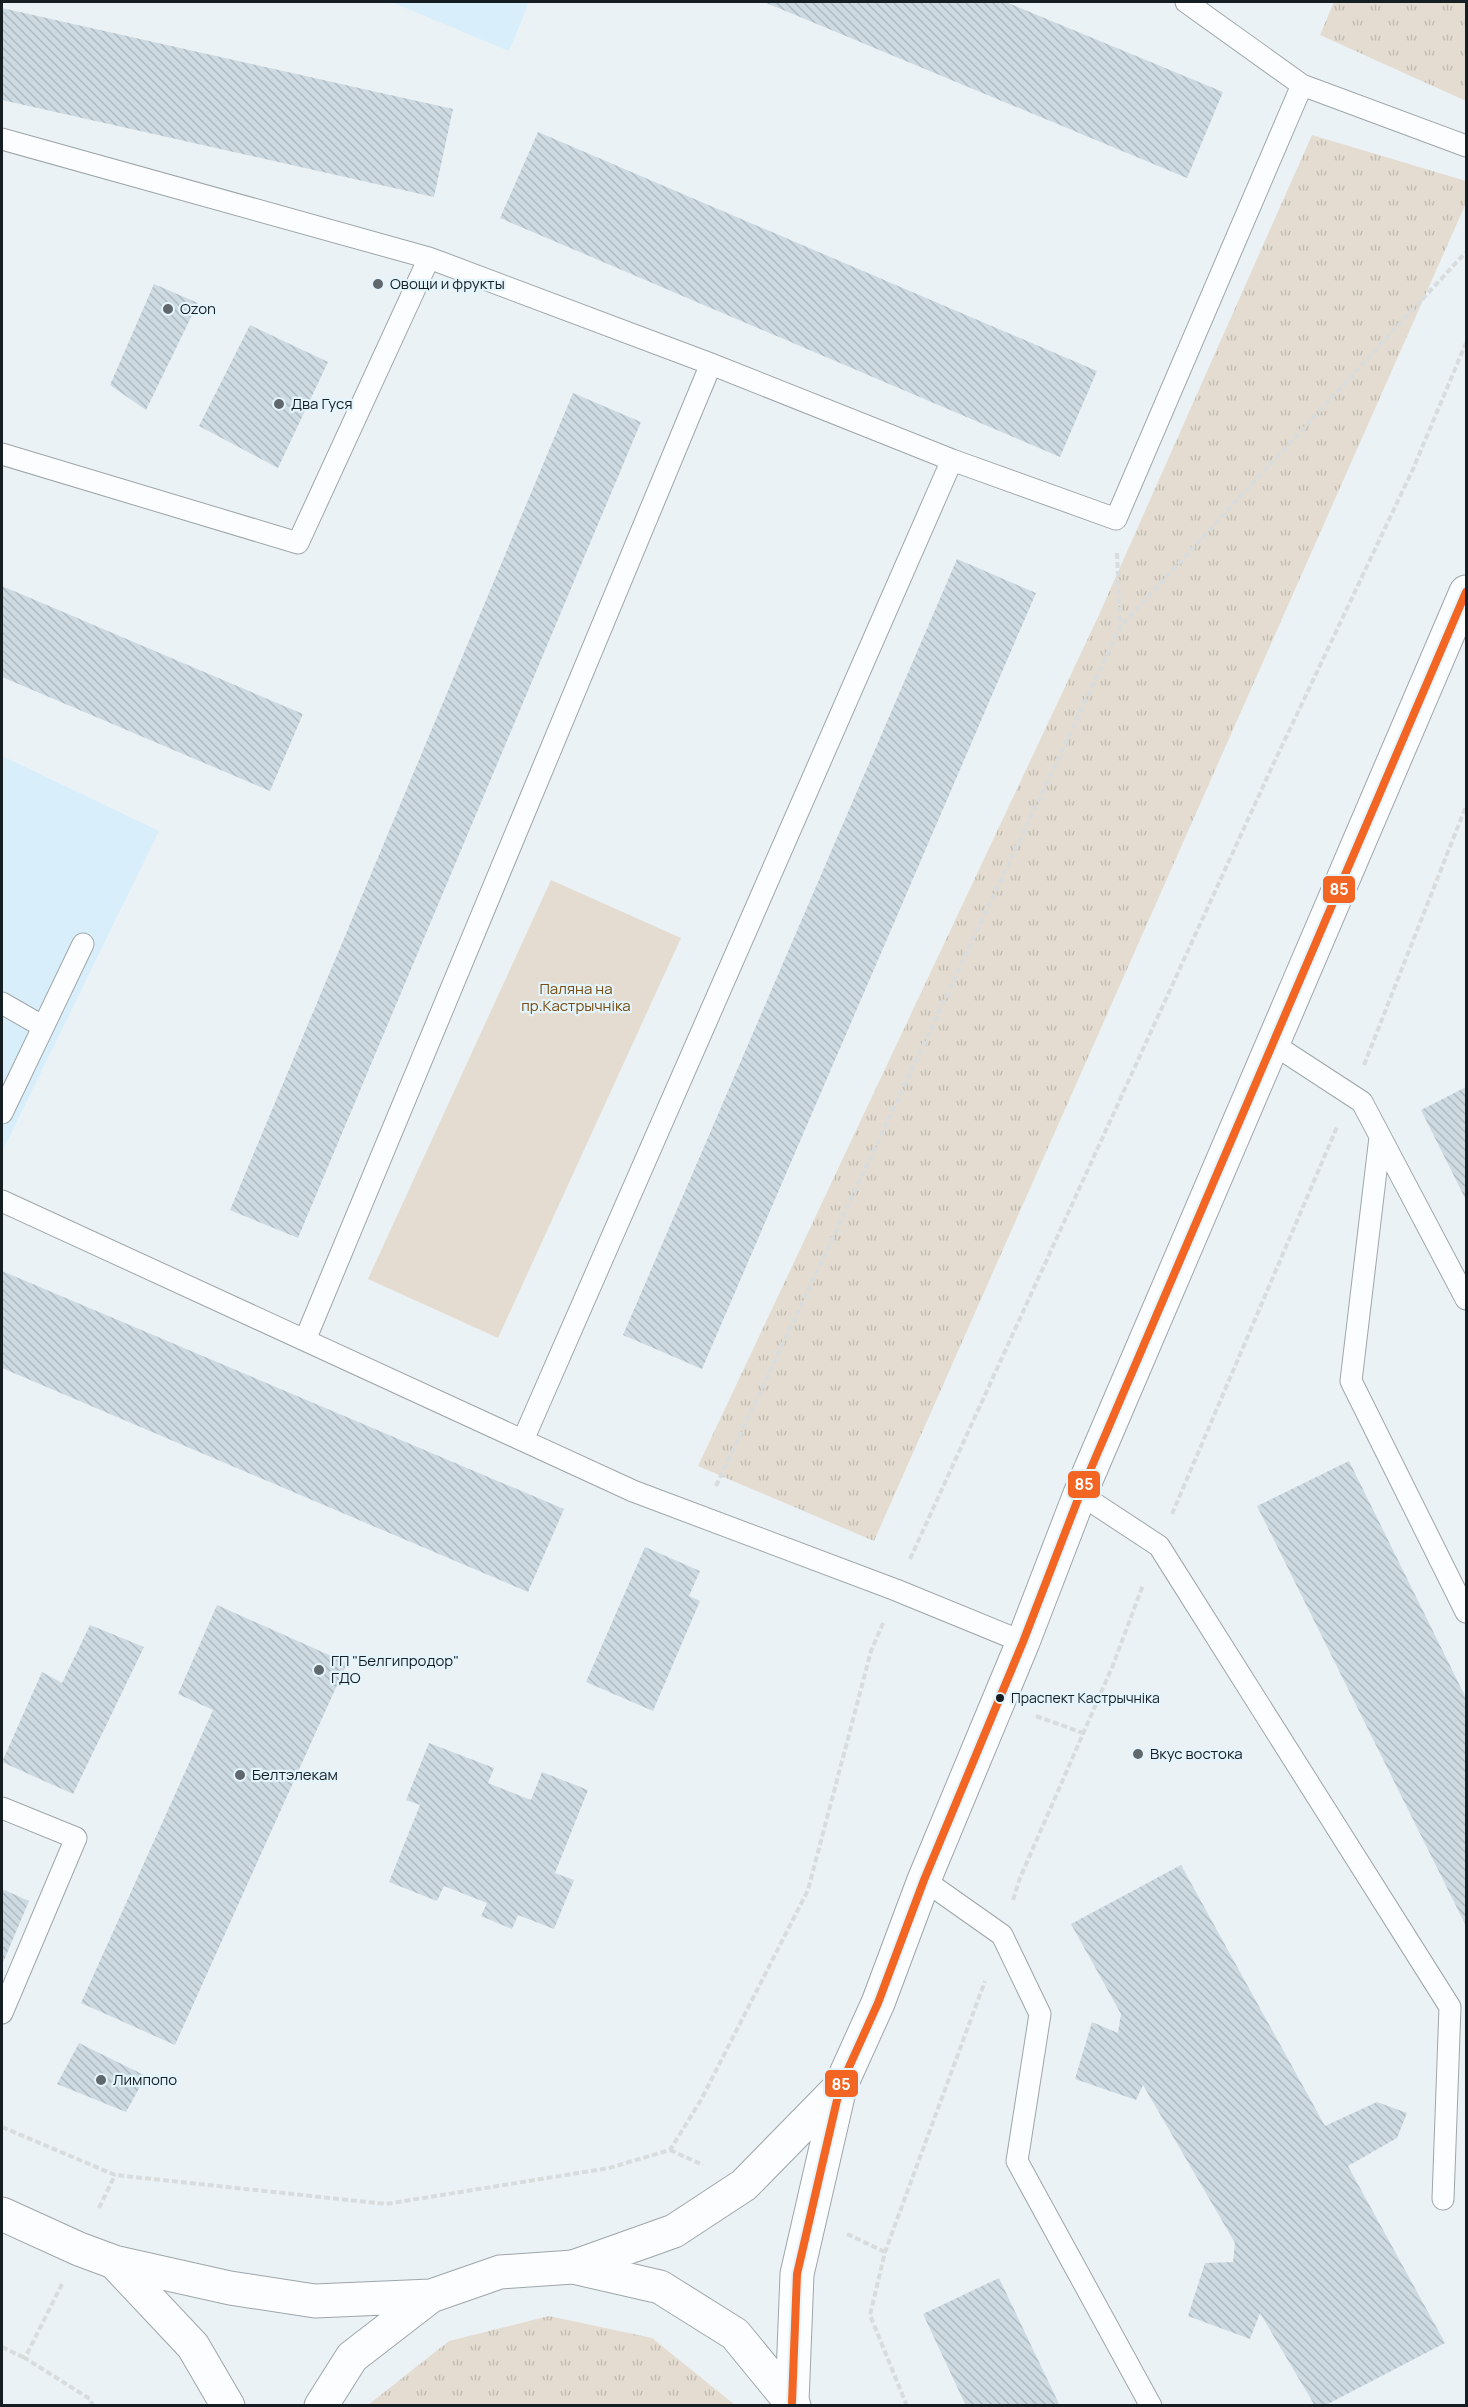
<svg xmlns="http://www.w3.org/2000/svg" width="1468" height="2407" viewBox="0 0 1468 2407" font-family="Manrope,sans-serif">
	<defs>
		<pattern id="grass-tufts" width="24" height="20" patternUnits="userSpaceOnUse" patternTransform="scale(1.5)"><rect width="24" height="20" fill="#e4dcd1"/><path d="M3 7l-1-3M5 7V3M7 7l1-3M15 17l-1-3M17 17v-4M19 17l1-3" fill="none" stroke="#c3bcb3"/></pattern>
		<pattern id="building-back-hatch" width="6" height="6" patternUnits="userSpaceOnUse" patternTransform="scale(1.5)"><rect width="6" height="6" fill="#cddae1"/><path d="M-1 5l2 2M0 0l6 6M5-1l2 2" fill="none" stroke="#afbbc1"/></pattern>
	</defs>
	<rect width="100%" height="100%" fill="#eaf2f6"/>
	<path fill="#d8eefa" d="M 391,2 L 529,2 L 509,51 Z
		M 2,756 L 159,831 L 2,1152 Z"/>
	<path fill="url(#grass-tufts)" d="M 1334,2 L 1466,2 L 1466,101 L 1320,35 Z
		M 1312,135 L 1466,181 L 1466,203 L 874,1541 L 698,1466 L 1098,617 Z
		M 549,2316 L 652,2338 L 735,2405 L 368,2405 L 449,2341 Z"/>
	<path fill="#e4dcd1" d="M 551,880 L 681,938 L 498,1338 L 368,1279 Z"/>
	<path fill="url(#building-back-hatch)" d="M 764,2 L 1006,2 L 1223,92 L 1187,178 Z
		M 2,8 L 453,109 L 434,197 L 2,100 Z
		M 538,132 L 1097,371 L 1060,457 L 500,218 Z
		M 154,284 L 198,303 L 146,410 L 110,385 Z
		M 250,325 L 328,362 L 278,468 L 199,426 Z
		M 573,393 L 641,422 L 298,1238 L 230,1210 Z
		M 957,559 L 1036,593 L 702,1369 L 623,1335 Z
		M 2,586 L 303,714 L 270,791 L 2,677 Z
		M 1466,1087 L 1466,1200 L 1421,1110 Z
		M 2,1271 L 564,1509 L 528,1592 L 2,1368 Z
		M 1349,1461 L 1466,1698 L 1466,1926 L 1257,1506 Z
		M 645,1547 L 700,1571 L 689,1596 L 700,1601 L 653,1711 L 586,1682 Z
		M 217,1605 L 347,1663 L 175,2045 L 81,2003 L 213,1710 L 178,1694 Z
		M 90,1625 L 144,1647 L 73,1794 L 2,1762 L 42,1672 L 62,1683 Z
		M 429,1743 L 494,1768 L 488,1783 L 531,1800 L 542,1772 L 588,1790 L 555,1873 L 574,1880 L 554,1929 L 518,1915 L 512,1929 L 481,1916 L 487,1903 L 444,1886 L 437,1901 L 389,1882 L 420,1805 L 406,1800 Z
		M 1181,1865 L 1325,2126 L 1377,2102 L 1407,2113 L 1397,2138 L 1348,2166 L 1445,2343 L 1324,2406 L 1315,2406 L 1260,2313 L 1250,2339 L 1188,2316 L 1205,2263 L 1233,2262 L 1235,2243 L 1143,2085 L 1136,2100 L 1075,2079 L 1092,2022 L 1118,2033 L 1121,2014 L 1071,1924 Z
		M 2,1889 L 29,1901 L 2,1965 Z
		M 79,2043 L 146,2076 L 126,2112 L 57,2084 Z
		M 999,2278 L 1060,2406 L 966,2406 L 923,2314 Z"/>
	<g fill="none" stroke-linecap="round" stroke-linejoin="round">
		<defs>
			<path id="lane" d="M 1186,2 L 1302,85
				M 2,139 L 429,258 L 711,364 L 952,460 L 1116,519 L 1302,85 L 1466,146
				M 2,454 L 298,543 L 429,258
				M 2,1003 L 42,1026
				M 1273,1044 L 1362,1102 L 1466,1299
				M 2,1113 L 83,944
				M 1380,1137 L 1351,1381 L 1466,1612
				M 2,1201 L 633,1491 L 896,1590 L 1023,1642
				M 305,1340 L 711,364
				M 523,1440 L 952,460
				M 1080,1494 L 1159,1546 L 1450,2007 L 1443,2199
				M 2,1808 L 76,1838 L 2,2013
				M 924,1880 L 1002,1935 L 1040,2014 L 1017,2161 L 1151,2406"/>
			<path id="secondary" d="M 573,2267 L 674,2231 L 744,2185 L 840,2087
				M 792,2402 L 797,2274 L 840,2087 L 878,2003 L 924,1880 L 1023,1642 L 1080,1494 L 1466,592"/>
			<path id="primary" d="M 2,2214 L 79,2249 L 114,2262 L 230,2288 L 315,2301 L 431,2296
				M 114,2262 L 193,2346 L 228,2406
				M 321,2406 L 352,2357 L 431,2296 L 500,2272 L 573,2267 L 660,2287 L 735,2334 L 794,2406"/>
		</defs>
		<use href="#lane" stroke="#9ea6aa" stroke-width="23"/>
		<use href="#secondary" stroke="#9ea6aa" stroke-width="35"/>
		<use href="#primary" stroke="#9ea6aa" stroke-width="35"/>
		<path stroke="#d9dcdc" stroke-width="4" stroke-dasharray="6 3" stroke-linecap="butt" d="M 1117,553 L 1120,627
			M 1364,1065 L 1466,806
			M 716,1486 L 1120,627 L 1466,252
			M 1172,1514 L 1337,1127
			M 910,1559 L 1271,769 L 1413,469 L 1466,343
			M 1036,1716 L 1083,1733
			M 1013,1900 L 1020,1878 L 1113,1665 L 1143,1585
			M 2,2127 L 115,2175 L 386,2204 L 609,2168 L 670,2150 L 701,2100 L 808,1890 L 871,1651 L 884,1621
			M 670,2150 L 703,2165
			M 99,2208 L 115,2175
			M 847,2234 L 885,2252
			M 62,2284 L 25,2358 L 90,2399 L 93,2406
			M 2,2347 L 25,2358
			M 907,2406 L 870,2315 L 885,2252 L 985,1981"/>
		<use href="#lane" stroke="#fcfdfe" stroke-width="21"/>
		<use href="#secondary" stroke="#fcfdfe" stroke-width="33"/>
		<use href="#primary" stroke="#fcfdfe" stroke-width="33"/>
		<defs>
			<path id="bus-1" d="M 792,2402 L 797,2274 L 840,2087 L 878,2003 L 924,1880 L 1023,1642 L 1080,1494 L 1466,592"/>
		</defs>
		<use href="#bus-1" stroke="#e4f4fc" stroke-width="12"/>
		<use href="#bus-1" stroke="#f26522" stroke-width="8"/>
	</g>
	<g fill="#60686d" stroke="#e4f4fc" stroke-width="2">
		<circle cx="378" cy="284" r="6"/>
		<circle cx="168" cy="309" r="6"/>
		<circle cx="279" cy="404" r="6"/>
		<circle cx="319" cy="1670" r="6"/>
		<circle cx="1138" cy="1754" r="6"/>
		<circle cx="240" cy="1775" r="6"/>
		<circle cx="101" cy="2080" r="6"/>
	</g>
	<circle fill="#151e23" stroke="#e4f4fc" stroke-width="2" cx="1000" cy="1698" r="5"/>
	<g text-anchor="middle" stroke-width="4.5" stroke-linejoin="round" paint-order="stroke">
		<g font-size="14" fill="#151e23" stroke="#e4f4fc" text-anchor="start">
			<text x="1011" y="1703">Праспект Кастрычніка</text>
		</g>
		<g font-size="15" fill="#151e23" stroke="#e4f4fc" text-anchor="start">
			<text x="390" y="289">Овощи и фрукты</text>
			<text x="180" y="314">Ozon</text>
			<text x="291" y="409">Два Гуся</text>
			<text x="331" y="1666">ГП "Белгипродор"<tspan x="331" dy="17">ГДО</tspan></text>
			<text x="1150" y="1759">Вкус востока</text>
			<text x="252" y="1780">Белтэлекам</text>
			<text x="113" y="2085">Лимпопо</text>
		</g>
		<g font-size="15" fill="#784d11" stroke="#e4f4fc">
			<text x="576" y="994">Паляна на<tspan x="576" dy="17">пр.Кастрычніка</tspan></text>
		</g>
	</g>
	<g stroke="#e4f4fc" stroke-width="2">
		<rect x="1322" y="875" width="34" height="29" rx="6" fill="#f26522"/>
		<rect x="1067" y="1470" width="34" height="29" rx="6" fill="#f26522"/>
		<rect x="824" y="2069" width="35" height="29" rx="6" fill="#f26522"/>
	</g>
	<g font-size="16" text-anchor="middle" font-weight="bold" fill="#fff">
		<text x="1339" y="895">85</text>
		<text x="1084" y="1490">85</text>
		<text x="841" y="2090">85</text>
	</g>
	<rect width="1468" height="2407" fill="none" stroke="#151e23" stroke-width="6"/>
</svg>
